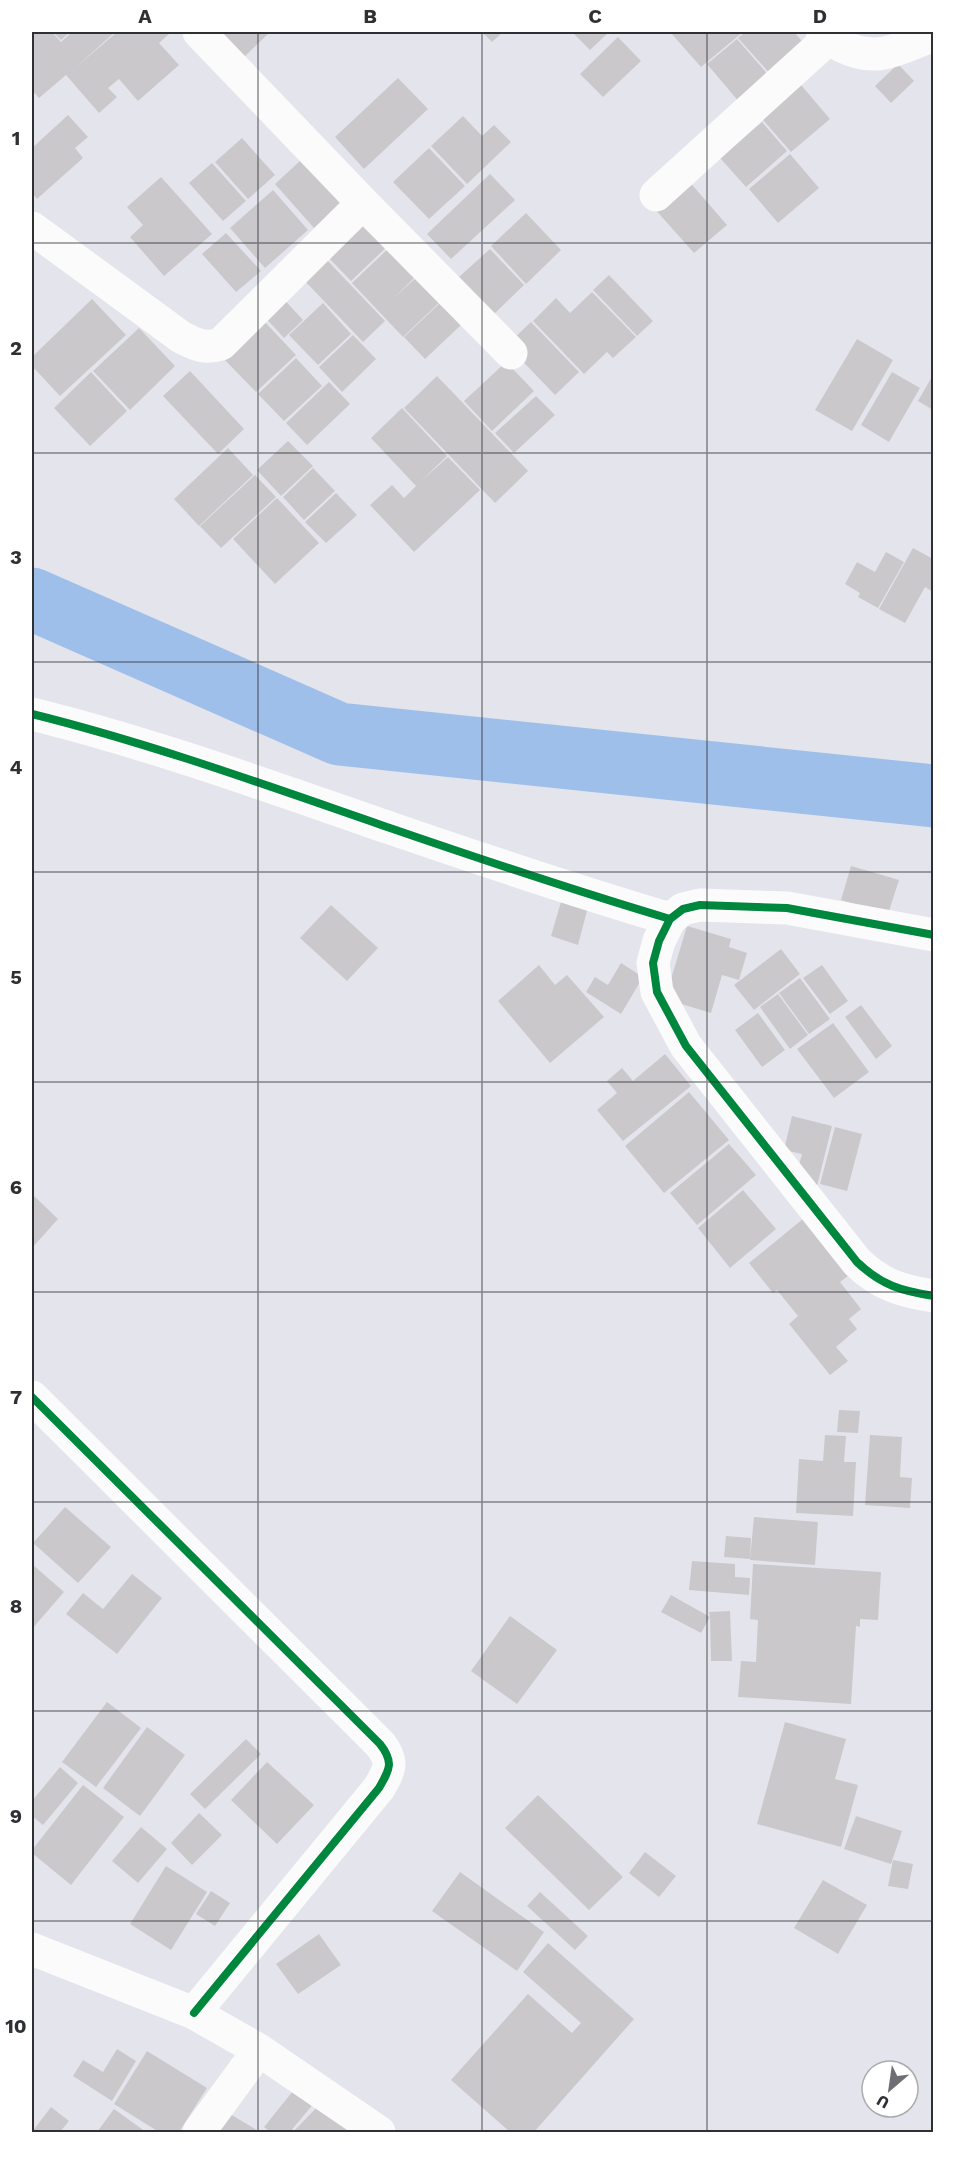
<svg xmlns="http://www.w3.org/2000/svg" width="965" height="2164" viewBox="0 0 965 2164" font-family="'Work Sans',sans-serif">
	<rect width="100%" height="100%" fill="#e4e5ec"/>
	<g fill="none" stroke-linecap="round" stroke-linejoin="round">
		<path stroke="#9fbfeb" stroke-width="63" d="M 32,599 L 339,734 L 934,796"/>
	</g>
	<path fill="#cac8cb" d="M 32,32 L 52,32 L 61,42 L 72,32 L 115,32 L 75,68 L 117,32 L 167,32 L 169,34 L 159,43 L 179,65 L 138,101 L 119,79 L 108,88 L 117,97 L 99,113 L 66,75 L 39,98 L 32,90 Z
		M 53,32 L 70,32 L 61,40 Z
		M 213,32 L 270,32 L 241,60 Z
		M 482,32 L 503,32 L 492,42 Z
		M 572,32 L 609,32 L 590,50 Z
		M 670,32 L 743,32 L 701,67 Z
		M 745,32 L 794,32 L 807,47 L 772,76 L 738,38 Z
		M 618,37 L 641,61 L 603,97 L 580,74 Z
		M 737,39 L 770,77 L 740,103 L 707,64 Z
		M 898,64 L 914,81 L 891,103 L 875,86 Z
		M 398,78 L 428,109 L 364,169 L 335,137 Z
		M 796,79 L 830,119 L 791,152 L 757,113 Z
		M 68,115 L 88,137 L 75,148 L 83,158 L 37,199 L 32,193 L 32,148 Z
		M 463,116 L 482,136 L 494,125 L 511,142 L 467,184 L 431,146 Z
		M 762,122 L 787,151 L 746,187 L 720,158 Z
		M 242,138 L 275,175 L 248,199 L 215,162 Z
		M 429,148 L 465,186 L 429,219 L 393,182 Z
		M 790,154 L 819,188 L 778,223 L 749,189 Z
		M 301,160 L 341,204 L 314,228 L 275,184 Z
		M 212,163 L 246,201 L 223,221 L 189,183 Z
		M 490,174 L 515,200 L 451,259 L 427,234 Z
		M 161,177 L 212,234 L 164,276 L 130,237 L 143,225 L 127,207 Z
		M 687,179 L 727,225 L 694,253 L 653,207 Z
		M 273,190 L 308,230 L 265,268 L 230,228 Z
		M 526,213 L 561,250 L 526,284 L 491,246 Z
		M 367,216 L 392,242 L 351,281 L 326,255 Z
		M 226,233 L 261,271 L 236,292 L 202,254 Z
		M 393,244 L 420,272 L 394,298 L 421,273 L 444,298 L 403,337 L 352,283 Z
		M 490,249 L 524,285 L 494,314 L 459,277 Z
		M 325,258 L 385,321 L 363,342 L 303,279 Z
		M 609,275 L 653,321 L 637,336 L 593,290 Z
		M 592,292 L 636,337 L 613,358 L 607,352 L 584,374 L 533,321 L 556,298 L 570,313 Z
		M 279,294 L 303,320 L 284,338 L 260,312 Z
		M 92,299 L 126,335 L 60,396 L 32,366 L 32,357 Z
		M 323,303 L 351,334 L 318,365 L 289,335 Z
		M 440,303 L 461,325 L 425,359 L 404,337 Z
		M 262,319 L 296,355 L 256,392 L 222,357 Z
		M 531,322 L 579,372 L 555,395 L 507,345 Z
		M 139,328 L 175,366 L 130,410 L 93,371 Z
		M 353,335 L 376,359 L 342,392 L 319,367 Z
		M 857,339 L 893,360 L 852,431 L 815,410 Z
		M 296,358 L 322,386 L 284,421 L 258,394 Z
		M 506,362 L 534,391 L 492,431 L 464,401 Z
		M 190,371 L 244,429 L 218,454 L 163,396 Z
		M 91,372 L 127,411 L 90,446 L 54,408 Z
		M 892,372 L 920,388 L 889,442 L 861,425 Z
		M 933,375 L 933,410 L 918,401 Z
		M 437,376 L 528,471 L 495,503 L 404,408 Z
		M 329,382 L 350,404 L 307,445 L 286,423 Z
		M 536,396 L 555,415 L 514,453 L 495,433 Z
		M 402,408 L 447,456 L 420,482 L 448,457 L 480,490 L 414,552 L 370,505 L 392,485 L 404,498 L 416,486 L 371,438 Z
		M 288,441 L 313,466 L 281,496 L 257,470 Z
		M 228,448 L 253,475 L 199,526 L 174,499 Z
		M 313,468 L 335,491 L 304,520 L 283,497 Z
		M 255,475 L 276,497 L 221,548 L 200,526 Z
		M 336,493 L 357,515 L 326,543 L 305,522 Z
		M 277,498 L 319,543 L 275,584 L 233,539 Z
		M 913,548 L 933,559 L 933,592 L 925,587 L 905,623 L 879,609 Z
		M 886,552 L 904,562 L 878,608 L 858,597 L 860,593 L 845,584 L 857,562 L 875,572 Z
		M 851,866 L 899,880 L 888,914 L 841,900 Z
		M 563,895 L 589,903 L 578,945 L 551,936 Z
		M 331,905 L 378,948 L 347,981 L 300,938 Z
		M 687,926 L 731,939 L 729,947 L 747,953 L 739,980 L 722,975 L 711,1013 L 665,999 Z
		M 781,949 L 800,974 L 754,1010 L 734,985 Z
		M 621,963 L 643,977 L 621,1014 L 586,992 L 595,977 L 608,985 Z
		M 539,965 L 555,985 L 567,975 L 604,1017 L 550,1063 L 498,1001 Z
		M 822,965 L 848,1001 L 830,1014 L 803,978 Z
		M 800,978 L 830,1019 L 809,1034 L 779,993 Z
		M 778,994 L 808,1035 L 790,1049 L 760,1007 Z
		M 861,1005 L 892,1046 L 876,1059 L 845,1017 Z
		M 758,1013 L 785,1050 L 762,1067 L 735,1030 Z
		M 833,1023 L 869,1072 L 834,1098 L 797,1049 Z
		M 665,1054 L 691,1086 L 623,1141 L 597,1110 L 617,1093 L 607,1081 L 622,1068 L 633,1081 Z
		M 689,1092 L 729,1140 L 664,1193 L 625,1146 Z
		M 792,1116 L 832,1126 L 817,1186 L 795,1180 L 802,1154 L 784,1150 Z
		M 835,1127 L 862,1134 L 847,1191 L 820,1184 Z
		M 729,1144 L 756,1175 L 697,1225 L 670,1193 Z
		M 743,1190 L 776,1229 L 730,1268 L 698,1228 Z
		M 32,1194 L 58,1219 L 32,1248 Z
		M 809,1214 L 852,1273 L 840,1282 L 861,1309 L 849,1319 L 857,1329 L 836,1347 L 848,1361 L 830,1375 L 789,1324 L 798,1316 L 777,1290 L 773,1293 L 749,1263 Z
		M 839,1410 L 860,1411 L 858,1433 L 837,1432 Z
		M 825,1435 L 846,1436 L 844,1462 L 856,1462 L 853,1516 L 796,1513 L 799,1459 L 823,1461 Z
		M 870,1435 L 902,1437 L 900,1477 L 912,1478 L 910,1508 L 865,1505 Z
		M 65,1507 L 111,1547 L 78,1583 L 33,1543 Z
		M 754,1517 L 818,1522 L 815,1565 L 750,1560 Z
		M 726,1536 L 751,1538 L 750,1559 L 724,1557 Z
		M 692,1561 L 735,1564 L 735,1577 L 750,1578 L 749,1595 L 689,1590 Z
		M 32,1564 L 64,1592 L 32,1629 Z
		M 753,1564 L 881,1572 L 878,1620 L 860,1619 L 860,1627 L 856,1626 L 851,1704 L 738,1697 L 741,1661 L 756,1662 L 758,1620 L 750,1619 Z
		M 132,1574 L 162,1598 L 117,1654 L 66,1614 L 83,1593 L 103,1609 Z
		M 671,1595 L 710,1617 L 709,1612 L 730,1611 L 732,1661 L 711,1661 L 710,1617 L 701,1633 L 661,1612 Z
		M 510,1616 L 557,1650 L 517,1704 L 471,1671 Z
		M 107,1702 L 141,1728 L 96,1787 L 62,1762 Z
		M 785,1722 L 846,1739 L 835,1779 L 858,1785 L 841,1847 L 757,1824 Z
		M 147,1727 L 185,1755 L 140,1816 L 103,1788 Z
		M 246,1739 L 261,1754 L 205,1809 L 190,1794 Z
		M 267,1762 L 314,1805 L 277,1844 L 231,1800 Z
		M 60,1767 L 78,1783 L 43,1825 L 32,1816 L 32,1801 Z
		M 83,1785 L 124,1817 L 71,1885 L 32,1853 L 32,1850 Z
		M 538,1795 L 623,1877 L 589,1910 L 505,1828 Z
		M 199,1813 L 222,1835 L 192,1865 L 171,1843 Z
		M 856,1816 L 902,1831 L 891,1864 L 844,1849 Z
		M 141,1827 L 167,1849 L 138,1883 L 112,1861 Z
		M 645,1852 L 676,1876 L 659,1897 L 629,1873 Z
		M 893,1860 L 913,1864 L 908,1889 L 888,1886 Z
		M 166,1866 L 207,1892 L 171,1950 L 130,1924 Z
		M 460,1872 L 544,1932 L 517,1971 L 432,1911 Z
		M 823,1880 L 867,1905 L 838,1954 L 794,1928 Z
		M 211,1891 L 230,1903 L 215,1926 L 196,1914 Z
		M 540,1892 L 588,1936 L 575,1950 L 527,1906 Z
		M 319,1934 L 341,1965 L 298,1994 L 276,1964 Z
		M 548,1943 L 634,2019 L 534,2132 L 510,2132 L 451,2080 L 528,1994 L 572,2033 L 581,2023 L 523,1972 Z
		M 117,2049 L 136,2061 L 112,2101 L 73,2076 L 83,2060 L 103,2072 Z
		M 147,2051 L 207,2088 L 179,2132 L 159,2132 L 114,2104 Z
		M 297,2086 L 315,2102 L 290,2132 L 270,2132 L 264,2127 Z
		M 320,2104 L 351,2132 L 293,2132 Z
		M 51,2107 L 69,2121 L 60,2132 L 32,2132 Z
		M 114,2109 L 146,2132 L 97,2132 Z
		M 230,2114 L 260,2132 L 219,2132 Z"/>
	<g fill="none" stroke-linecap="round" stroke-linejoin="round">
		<path stroke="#fbfbfc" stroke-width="33" d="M 199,32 L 363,203 L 511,353
			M 822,32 C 837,47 862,57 884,53 C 900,50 918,41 934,35
			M 656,195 L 829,38
			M 32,228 L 181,337 C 196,345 205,349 221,344 L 363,203
			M 32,714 C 153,744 271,787 390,828 C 483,860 576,891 670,919
			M 934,935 L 787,908 L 700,905 L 683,909 L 670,919 L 659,941 L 653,963 L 657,992 L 686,1046 L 857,1262 C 881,1285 901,1291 934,1296
			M 32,1397 L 380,1744 C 394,1762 390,1769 379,1788 L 194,2013
			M 32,1949 L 194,2013 L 259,2050 L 379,2132
			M 199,2132 L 259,2050"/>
		<defs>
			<path id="cycleway" d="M 32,714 C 153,744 271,787 390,828 C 483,860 576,891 670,919
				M 934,935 L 787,908 L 700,905 L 683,909 L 670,919 L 659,941 L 653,963 L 657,992 L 686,1046 L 857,1262 C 881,1285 901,1291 934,1296
				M 32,1397 L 380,1744 C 394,1762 390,1769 379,1788 L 194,2013"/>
		</defs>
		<use href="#cycleway" stroke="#fff" stroke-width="11"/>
		<use href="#cycleway" stroke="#00873e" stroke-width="8"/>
	</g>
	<path fill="none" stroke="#2e3034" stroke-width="1.5" stroke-opacity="0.55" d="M 258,32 L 258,2132M 482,32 L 482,2132M 707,32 L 707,2132M 32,243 L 934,243M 32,453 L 934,453M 32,662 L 934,662M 32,872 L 934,872M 32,1082 L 934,1082M 32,1292 L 934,1292M 32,1502 L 934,1502M 32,1711 L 934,1711M 32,1921 L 934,1921"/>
	<rect width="965" height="2164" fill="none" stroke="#ffffff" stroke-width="66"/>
	<g transform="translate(890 2089) rotate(209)"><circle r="28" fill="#ffffff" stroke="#abacae" stroke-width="1.5"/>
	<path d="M0-4.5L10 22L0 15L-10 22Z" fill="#6e6f74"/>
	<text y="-9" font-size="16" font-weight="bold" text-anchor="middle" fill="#2e3034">U</text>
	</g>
	<rect x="33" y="33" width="899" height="2098" fill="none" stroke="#2e3034" stroke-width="2"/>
	<g font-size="20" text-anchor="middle" font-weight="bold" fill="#2e3034">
		<text x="145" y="23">A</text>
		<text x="370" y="23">B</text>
		<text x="595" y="23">C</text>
		<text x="820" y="23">D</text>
		<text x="16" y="145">1</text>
		<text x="16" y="355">2</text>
		<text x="16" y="564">3</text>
		<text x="16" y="774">4</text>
		<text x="16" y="984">5</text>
		<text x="16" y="1194">6</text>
		<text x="16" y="1404">7</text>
		<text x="16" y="1613">8</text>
		<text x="16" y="1823">9</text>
		<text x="16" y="2033">10</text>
	</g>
</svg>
